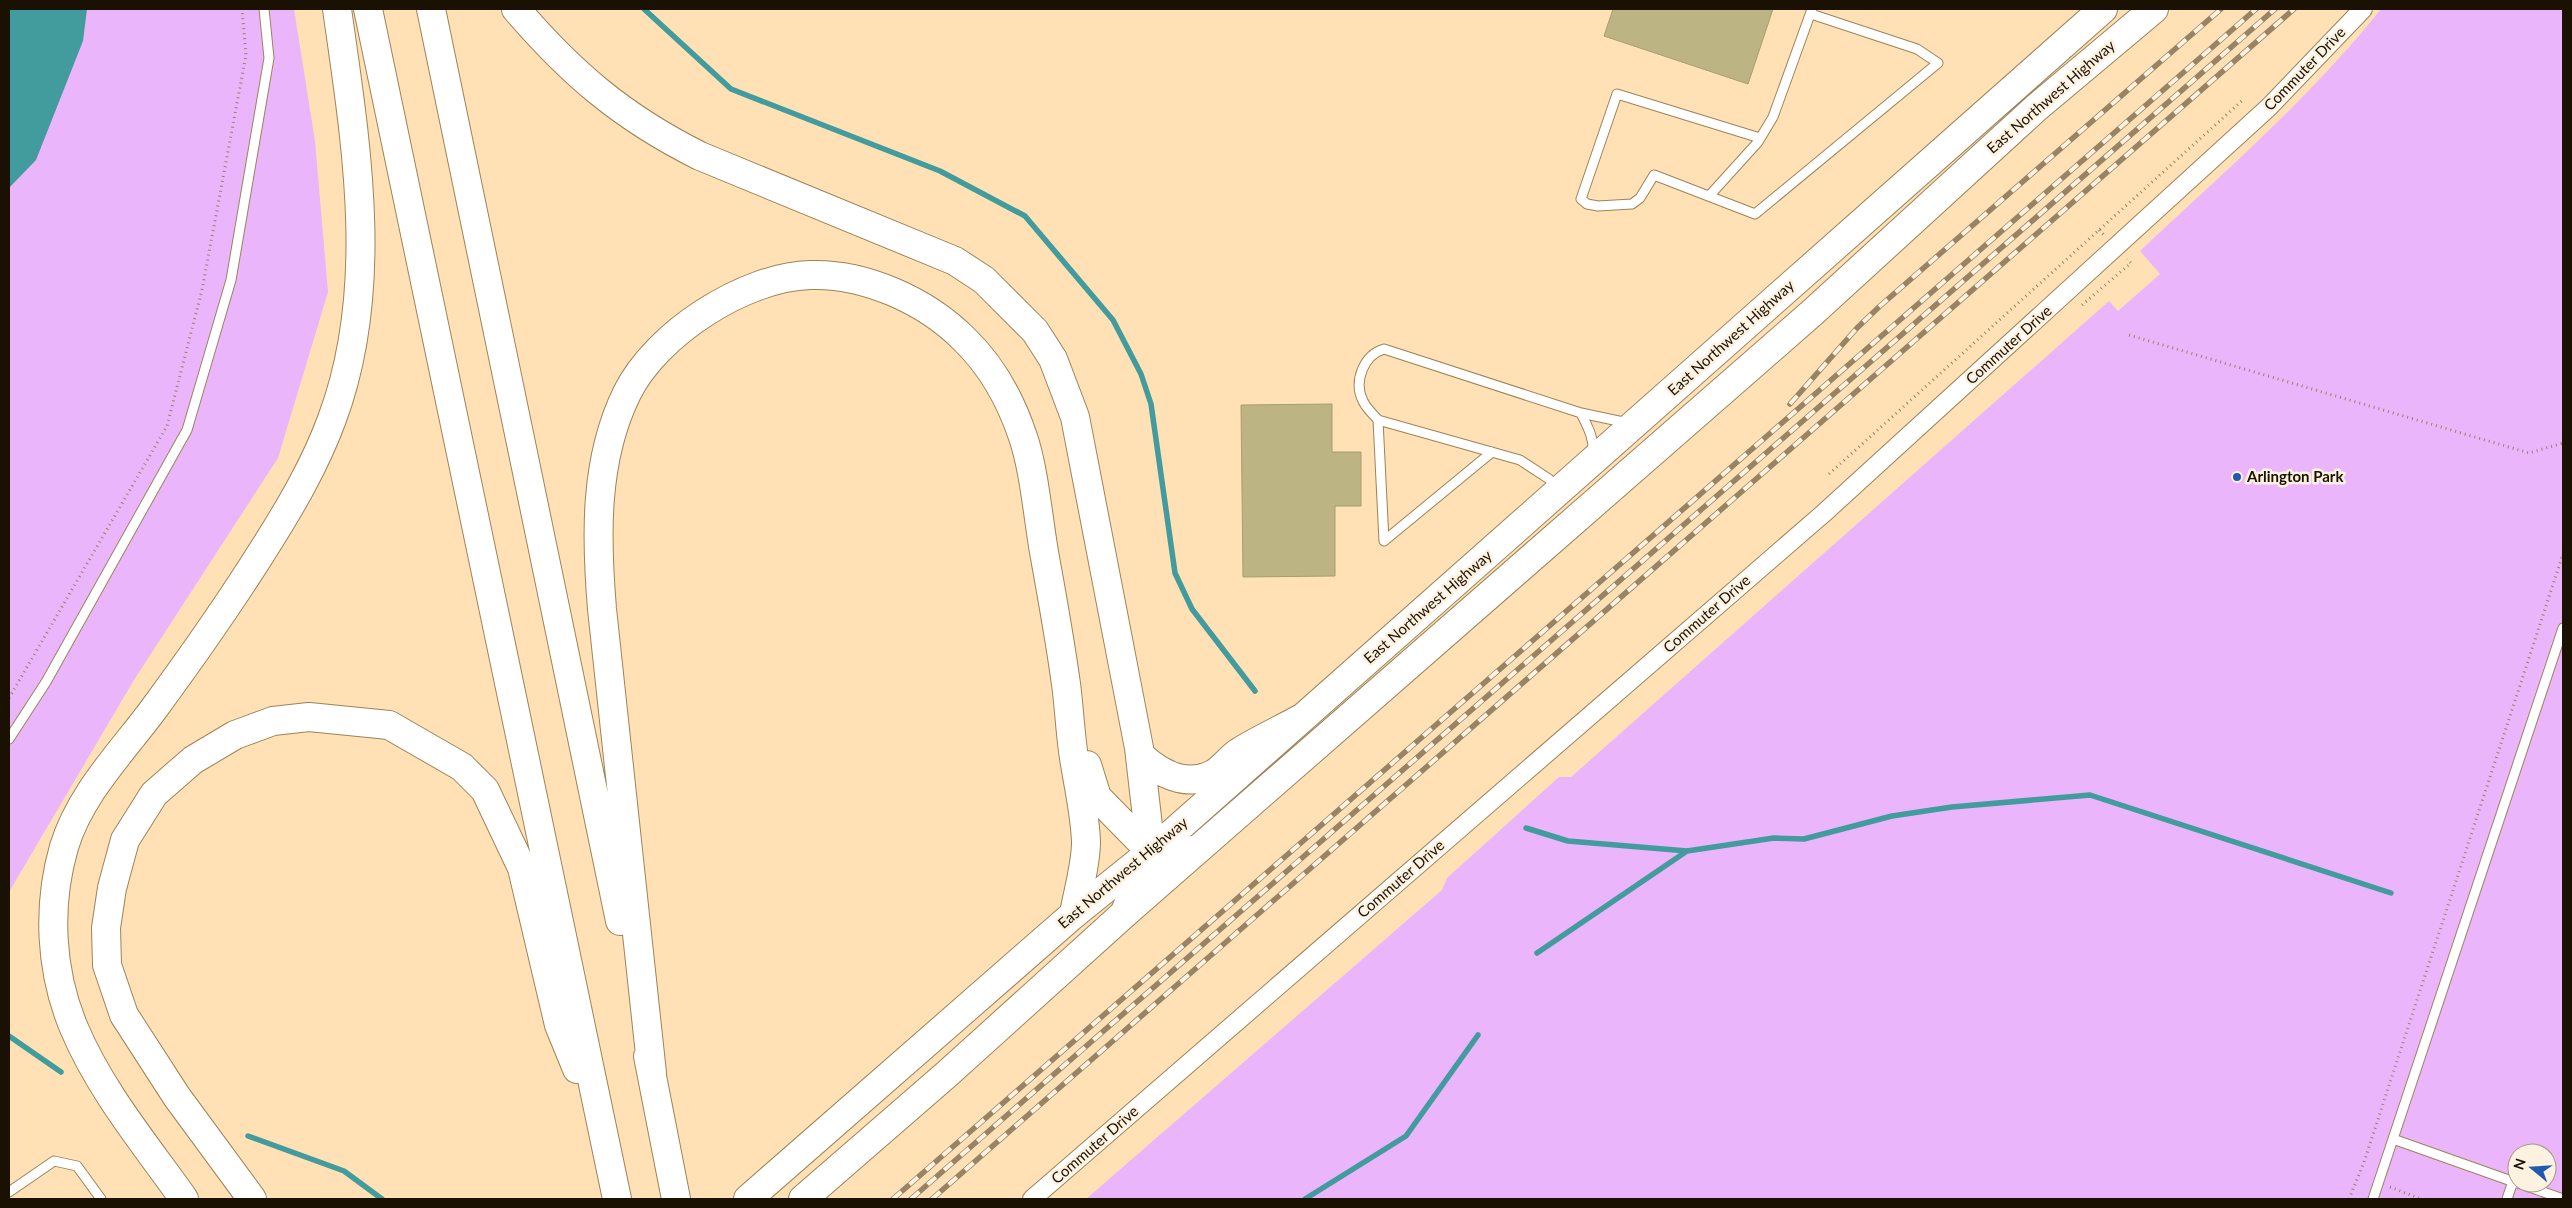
<svg xmlns="http://www.w3.org/2000/svg" width="2572" height="1208" viewBox="0 0 2572 1208" font-family="Lato,sans-serif">
	<rect width="100%" height="100%" fill="#ffe1b5"/>
	<path fill="#ebb5fc" fill-rule="evenodd" d="M 9,9 L 294,9 L 315,141 L 328,292 L 278,458 L 134,680 L 9,892 Z
		M 2381,9 L 2563,9 L 2563,1199 L 1086,1199 L 1442,890 L 1447,878 L 1559,777 L 1571,777 L 2109,301 L 2118,311 L 2160,274 L 2140,251 C 2223,173 2310,98 2381,9 ZM 2517,1153 L 2547,1153 L 2547,1183 L 2517,1183 Z"/>
	<path fill="#429b9d" d="M 9,9 L 87,9 L 83,41 L 36,160 L 9,188 Z"/>
	<g fill="none" stroke-linecap="round" stroke-linejoin="round">
		<path stroke="#429b9d" stroke-width="5.5" d="M 644,9 L 731,89 L 940,171 L 1025,216 L 1113,320 L 1141,374 L 1151,404 L 1175,573 L 1192,609 L 1255,691
			M 1526,828 L 1568,841 L 1687,851 L 1774,838 L 1804,839 L 1892,816 L 1952,807 L 2090,795 L 2391,893
			M 1537,953 L 1687,851
			M 9,1036 L 61,1072
			M 248,1136 L 344,1171 L 382,1199
			M 1305,1199 L 1406,1136 L 1478,1035"/>
	</g>
	<path fill="#bdb483" stroke="#a79d6e" d="M 1613,9 L 1773,9 L 1748,84 L 1604,36 Z
		M 1332,404 L 1332,452 L 1361,452 L 1361,506 L 1335,506 L 1335,576 L 1243,577 L 1241,405 Z"/>
	<g fill="none" stroke-linecap="round" stroke-linejoin="round">
		<defs>
			<path id="service" d="M 1760,138 L 1617,94 L 1581,199 L 1587,204 L 1598,206 L 1632,204 L 1640,198 L 1654,175 L 1755,214 L 1938,63 L 1917,49 L 1811,14
				M 1710,195 L 1758,142 L 1773,117 L 1812,9
				M 1581,413 C 1587,426 1594,437 1593,452
				M 1378,420 C 1373,414 1366,408 1363,401 C 1353,381 1364,355 1384,349 L 1581,413 L 1628,423
				M 1492,452 L 1384,541 L 1378,420 L 1520,460 L 1549,479 L 1557,489
				M 9,739 L 46,682 L 187,430 L 231,280 L 269,58 L 264,9
				M 2393,1139 L 2517,1183
				M 2518,1183 L 2563,1199
				M 9,1192 L 54,1161 L 77,1166 L 101,1199
				M 2373,1199 L 2563,628
				M 2507,1199 L 2513,1181"/>
			<path id="minor" d="M 1032,1199 L 1824,513 L 2269,107 L 2363,9"/>
			<path id="primary" d="M 748,1199 L 1074,914 L 1151,852 L 2103,9
				M 803,1199 L 947,1074 L 1124,914 L 1813,312 L 2036,108 L 2154,9"/>
			<path id="motorway" d="M 368,9 L 617,1199
				M 431,9 L 620,921
				M 516,9 C 572,74 622,117 700,156 L 955,261 L 984,280 L 1035,331 L 1053,359 L 1075,417 L 1139,748 L 1151,852 L 1124,914
				M 1140,755 C 1159,773 1186,788 1213,774 C 1222,769 1230,758 1239,752 C 1258,740 1280,730 1300,719
				M 1087,765 L 1097,797 L 1151,852 L 1169,855 L 1198,849
				M 648,1056 L 676,1199
				M 652,1073 L 602,609 C 596,537 594,460 627,393 C 656,334 744,277 810,275 C 865,273 926,301 964,339 C 992,366 1011,401 1023,437 C 1034,469 1038,517 1044,552 C 1052,596 1060,640 1066,684 C 1069,706 1070,729 1073,751 C 1077,781 1085,811 1086,842 C 1086,865 1078,891 1074,914
				M 184,1199 C 145,1144 100,1090 74,1028 C 50,971 47,906 64,847 C 80,794 121,753 153,710 C 192,657 230,603 265,547 C 291,506 315,465 332,419 C 381,288 356,143 337,9
				M 252,1199 L 177,1097 L 124,1015 L 107,965 L 106,928 L 112,888 L 125,840 L 154,794 L 193,760 L 235,735 L 273,721 L 309,717 L 389,725 L 462,767 L 485,790 L 522,868 L 559,1025 L 577,1069"/>
		</defs>
		<use href="#service" stroke="#9d8359" stroke-width="11"/>
		<use href="#minor" stroke="#9d8359" stroke-width="20"/>
		<use href="#primary" stroke="#9d8359" stroke-width="30"/>
		<use href="#motorway" stroke="#9d8359" stroke-width="30"/>
		<path stroke="#988364" stroke-width="3" stroke-dasharray="1 4" stroke-linecap="butt" d="M 2099,230 L 2104,235
			M 2082,305 L 2131,263 L 2127,259
			M 2129,335 L 2529,453 L 2563,443
			M 1829,474 L 2244,99
			M 9,698 L 167,426 L 202,290 L 246,55 L 242,9
			M 2390,1187 L 2421,1199
			M 2349,1199 L 2364,1162 L 2563,554"/>
		<use href="#service" stroke="#fff" stroke-width="9"/>
		<use href="#minor" stroke="#fff" stroke-width="18"/>
		<use href="#primary" stroke="#fff" stroke-width="28"/>
		<use href="#motorway" stroke="#fff" stroke-width="28"/>
		<defs>
			<path id="rail" d="M 1790,404 L 1857,328 L 1880,306 L 2221,9
				M 893,1199 L 2256,9
				M 911,1199 L 2275,9
				M 932,1199 L 2294,9"/>
		</defs>
		<use href="#rail" stroke="#988364" stroke-width="5.5"/>
		<use href="#rail" stroke="#fdf1e0" stroke-width="4" stroke-dasharray="11" stroke-linecap="butt"/>
	</g>
	<circle fill="#215aac" stroke="#fdf1e0" stroke-width="2" cx="2237" cy="477" r="5"/>
	<g text-anchor="middle" stroke-width="5" stroke-linejoin="round" paint-order="stroke">
		<g font-size="15" fill="#1b1102" stroke="#fdf1e0">
			<text transform="translate(2305 69) rotate(-46)" y="5">Commuter Drive</text>
			<text transform="translate(2051 97) rotate(-41)" y="5">East Northwest Highway</text>
			<text transform="translate(1731 338) rotate(-42)" y="5">East Northwest Highway</text>
			<text transform="translate(2009 345) rotate(-42)" y="5">Commuter Drive</text>
			<text transform="translate(1428 607) rotate(-41)" y="5">East Northwest Highway</text>
			<text transform="translate(1707 614) rotate(-41)" y="5">Commuter Drive</text>
			<text transform="translate(1123 873) rotate(-40)" y="5">East Northwest Highway</text>
			<text transform="translate(1401 879) rotate(-41)" y="5">Commuter Drive</text>
			<text transform="translate(1095 1145) rotate(-41)" y="5">Commuter Drive</text>
		</g>
		<g font-size="15" font-weight="bold" fill="#1b1102" stroke="#fdf1e0" text-anchor="start">
			<text x="2247" y="482">Arlington Park</text>
		</g>
	</g>
	<rect width="2572" height="1208" fill="none" stroke="#1b1102" stroke-width="20"/>
	<g transform="translate(2532 1168) rotate(288)"><circle r="24" fill="#fdf1e0" stroke="#a39787"/>
	<path d="M0-4L9 19L0 12L-9 19Z" fill="#215aac"/>
	<text y="-8" font-size="14" font-weight="bold" text-anchor="middle" fill="#1b1102">N</text>
	</g>
</svg>
